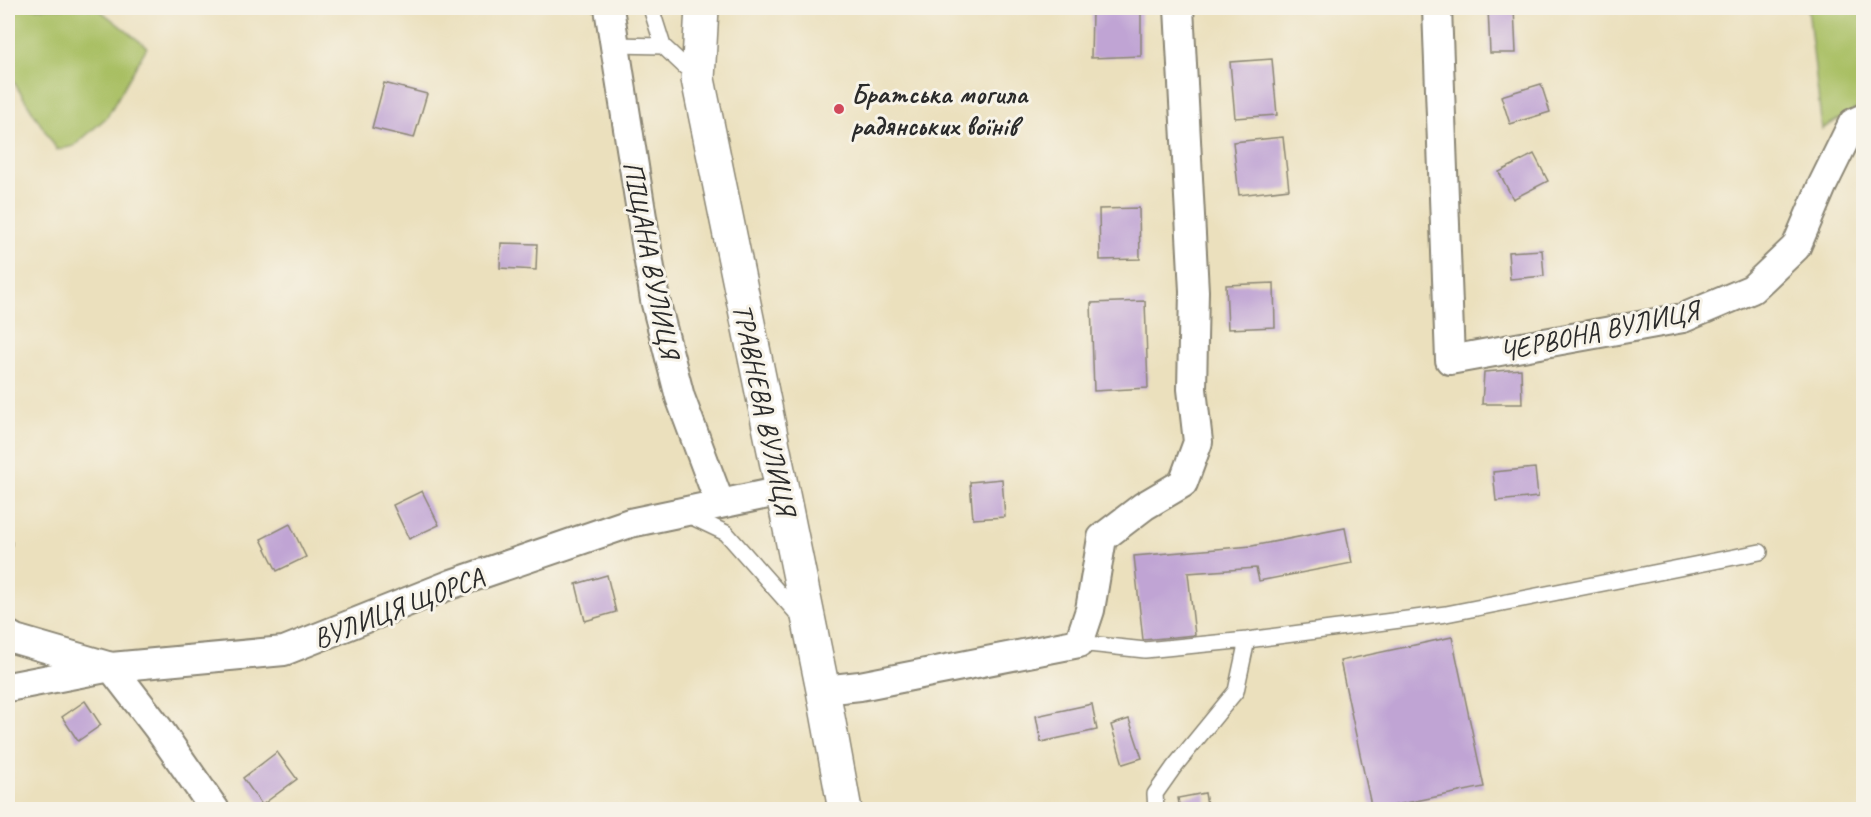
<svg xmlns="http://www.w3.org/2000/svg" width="1871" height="817" viewBox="0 0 1871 817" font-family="Caveat,sans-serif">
	<rect width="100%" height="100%" fill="#f7f3e8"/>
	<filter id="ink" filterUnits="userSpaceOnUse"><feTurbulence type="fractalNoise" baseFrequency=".0167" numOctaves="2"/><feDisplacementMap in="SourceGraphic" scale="12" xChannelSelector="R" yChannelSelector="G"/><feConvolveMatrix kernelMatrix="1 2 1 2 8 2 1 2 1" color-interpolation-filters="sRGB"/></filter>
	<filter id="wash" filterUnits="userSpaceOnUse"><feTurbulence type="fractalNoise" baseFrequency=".008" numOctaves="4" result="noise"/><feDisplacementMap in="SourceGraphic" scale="24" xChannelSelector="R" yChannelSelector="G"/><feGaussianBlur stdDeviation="1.35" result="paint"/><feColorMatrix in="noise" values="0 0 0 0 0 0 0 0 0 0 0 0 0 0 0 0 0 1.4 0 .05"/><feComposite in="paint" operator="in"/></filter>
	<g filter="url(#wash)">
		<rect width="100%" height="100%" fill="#ebe0bd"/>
		<path fill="#a9bf64" stroke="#6a7548" stroke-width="1.5" d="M 8,8 L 97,8 L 147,47 L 107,117 L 74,146 L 57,150 L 8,73 Z
			M 1808,8 L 1863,8 L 1863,105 L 1822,129 Z"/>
		<g id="blocks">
			<path fill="#c0a4d4" d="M 1488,8 L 1514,8 L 1516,53 L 1490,53 Z
				M 1092,11 L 1141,11 L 1141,56 L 1091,58 Z
				M 1272,59 L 1277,115 L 1235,118 L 1230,62 Z
				M 384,83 L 427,94 L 414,138 L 372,128 Z
				M 1541,84 L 1550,112 L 1510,124 L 1501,96 Z
				M 1283,137 L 1289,189 L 1239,195 L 1233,142 Z
				M 1534,154 L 1548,181 L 1513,199 L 1499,172 Z
				M 1139,208 L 1140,259 L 1100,260 L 1099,209 Z
				M 501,243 L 537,244 L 536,270 L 500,268 Z
				M 1542,250 L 1544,276 L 1510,279 L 1508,252 Z
				M 1274,283 L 1275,327 L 1228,329 L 1226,285 Z
				M 1145,301 L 1148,388 L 1094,391 L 1091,303 Z
				M 1521,369 L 1522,404 L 1482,404 L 1484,372 Z
				M 1535,468 L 1538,497 L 1496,501 L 1493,472 Z
				M 1002,479 L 1005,517 L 973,519 L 970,482 Z
				M 422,491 L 439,525 L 409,539 L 393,505 Z
				M 290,524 L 306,557 L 277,571 L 261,539 Z
				M 1345,528 L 1352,563 L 1259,581 L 1256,568 L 1188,573 L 1195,635 L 1143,640 L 1134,556 L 1252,546 Z
				M 8,542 L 12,542 L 11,576 L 8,576 Z
				M 607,575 L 616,612 L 585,621 L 576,584 Z
				M 1452,637 L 1484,787 L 1372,810 L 1340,661 Z
				M 85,701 L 101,725 L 78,741 L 62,717 Z
				M 1092,704 L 1097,730 L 1041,742 L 1036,716 Z
				M 1129,719 L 1142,758 L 1123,764 L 1111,725 Z
				M 277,752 L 297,779 L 262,805 L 243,778 Z
				M 1205,793 L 1208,810 L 1180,810 L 1178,798 Z"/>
		</g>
	</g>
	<g filter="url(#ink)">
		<use href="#blocks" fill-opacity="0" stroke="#8b8674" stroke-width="1.5"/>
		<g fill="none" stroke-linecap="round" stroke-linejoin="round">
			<defs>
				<path id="lane" d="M 651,8 L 663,46
					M 615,45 L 663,46 L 698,79
					M 686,514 L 726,533 L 802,619
					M 1079,643 L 1145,650 L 1247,640 L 1446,614 L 1760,552
					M 1156,810 L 1155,794 L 1174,767 L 1236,691 L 1247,640"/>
				<path id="street" d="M 609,8 L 655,300 L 680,397 L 720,504
					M 1437,8 L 1450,360 L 1683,318 L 1752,289 L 1796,247 L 1822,186 L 1853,123 L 1864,118
					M 8,635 L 15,639 L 111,667 L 158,728 L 215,810
					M 8,687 L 111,667 L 284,651 L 452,584 L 630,523 L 782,491
					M 823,690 L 860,686 L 1079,643 L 1090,610 L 1102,538 L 1144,506 L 1183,483 L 1198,442 L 1192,389 L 1194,291 L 1179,8"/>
				<path id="secondary" d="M 702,8 L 698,79 L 823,690 L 845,810"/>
			</defs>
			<use href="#lane" stroke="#8b8674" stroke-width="18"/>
			<use href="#street" stroke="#8b8674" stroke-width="32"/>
			<use href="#secondary" stroke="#8b8674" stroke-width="36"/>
			<use href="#lane" stroke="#fff" stroke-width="15"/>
			<use href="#street" stroke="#fff" stroke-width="28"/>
			<use href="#secondary" stroke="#fff" stroke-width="33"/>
		</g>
	</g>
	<circle fill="#d1495b" stroke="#f7f3e8" stroke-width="2" cx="839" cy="109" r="6"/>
	<g text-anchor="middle" stroke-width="6" stroke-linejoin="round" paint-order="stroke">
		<g font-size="28" font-weight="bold" fill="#2b2b2b" stroke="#f7f3e8" text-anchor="start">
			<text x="851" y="103">Братська могила<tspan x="851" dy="32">радянських воїнів</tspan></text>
		</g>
		<g font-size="28" fill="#2b2b2b" stroke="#f7f3e8">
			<text transform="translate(652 259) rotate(79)" y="10">ПІЩАНА ВУЛИЦЯ</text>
			<text transform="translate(1599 330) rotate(-12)" y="10">ЧЕРВОНА ВУЛИЦЯ</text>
			<text transform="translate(765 409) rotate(78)" y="10">ТРАВНЕВА ВУЛИЦЯ</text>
			<text transform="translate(398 607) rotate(-21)" y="10">ВУЛИЦЯ ЩОРСА</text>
		</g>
	</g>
	<rect width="1871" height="817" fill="none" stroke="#f7f3e8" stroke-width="30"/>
</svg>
